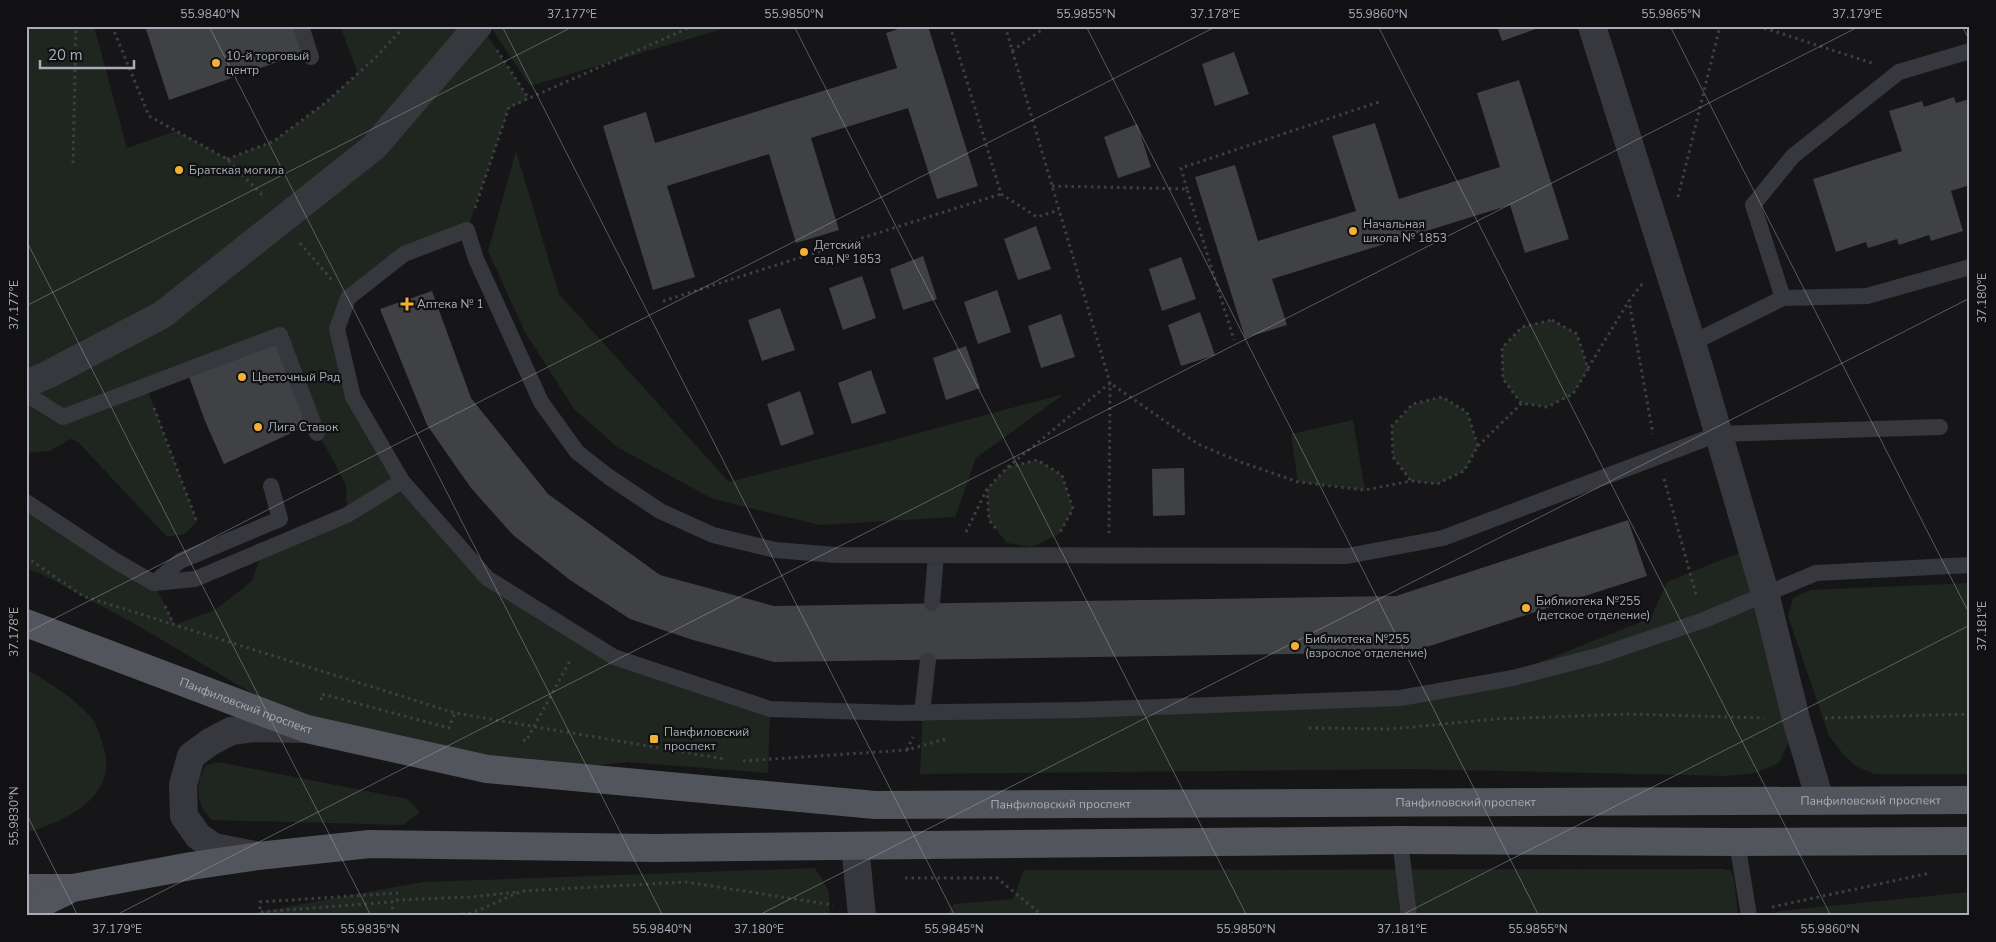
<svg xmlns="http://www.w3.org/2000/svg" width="1996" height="942" viewBox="0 0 1996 942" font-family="'Nunito Sans',sans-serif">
	<rect width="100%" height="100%" fill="#161618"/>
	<path fill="#1e261f" d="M 26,26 L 94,26 L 127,148 L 176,131 L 227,159 L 274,141 L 325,103 L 358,73 L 340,26 L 481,26 L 529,99 L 509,108 L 467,230 L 404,254 L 348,298 L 337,329 L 353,397 L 402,481 L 487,578 L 615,655 L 770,709 L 768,773 L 628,762 L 575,768 L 469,756 L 326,726 L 255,695 L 135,624 L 43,575 L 26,568 L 26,502 L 154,583 L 175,625 L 215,610 L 252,581 L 263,550 L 347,515 L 346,485 L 313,423 L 280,335 L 146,386 L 197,522 L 184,534 L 167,537 L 78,442 L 70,439 L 50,451 L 26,453 Z
		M 490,26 L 732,26 L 530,86 Z
		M 516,151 L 559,294 L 729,482 L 866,447 L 1064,394 L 976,458 L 955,517 L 820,525 L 713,499 L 617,447 L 574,409 L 525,332 L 488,251 Z
		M 1552,320 L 1577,334 L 1588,369 L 1573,394 L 1547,407 L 1521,403 L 1503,379 L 1502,348 L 1522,327 Z
		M 1442,397 L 1467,412 L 1478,446 L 1464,471 L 1437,484 L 1411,481 L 1393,457 L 1392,426 L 1413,404 Z
		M 1353,420 L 1365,490 L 1298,482 L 1291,434 Z
		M 1037,460 L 1062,475 L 1073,509 L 1059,534 L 1032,547 L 1007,543 L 989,520 L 987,489 L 1008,467 Z
		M 1741,552 L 1789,742 L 1779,763 L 1756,773 L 1727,776 L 1409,769 L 920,774 L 923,706 L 1467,691 L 1651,618 L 1667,582 Z
		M 1970,583 L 1970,774 L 1875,774 L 1857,767 L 1844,755 L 1829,736 L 1788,616 L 1793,598 L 1810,590 Z
		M 26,669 C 49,683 76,698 93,720 C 98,727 101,739 104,748 C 118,799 64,821 26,833 Z
		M 218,762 L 407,799 L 420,812 L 403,825 L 212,820 C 196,805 194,784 206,765 Z
		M 815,868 L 829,891 L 830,916 L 237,916 L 423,882 Z
		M 1723,869 L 1731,871 L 1734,878 L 1738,916 L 946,916 L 954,904 L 1013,899 L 1024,870 Z
		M 1970,892 L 1970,916 L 1773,916 L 1779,911 Z"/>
	<path fill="#404145" d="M 145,26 L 295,26 L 303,53 L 169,100 Z
		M 907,26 L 928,26 L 978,186 L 937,199 L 908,108 L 811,138 L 839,230 L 796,243 L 769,154 L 667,186 L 695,277 L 653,290 L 603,126 L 646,112 L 655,143 L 897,68 L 886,33 Z
		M 1497,26 L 1535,26 L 1536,29 L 1502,41 Z
		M 1234,52 L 1249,94 L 1215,106 L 1202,64 Z
		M 1519,80 L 1569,239 L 1525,253 L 1510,205 L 1272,279 L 1287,325 L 1245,338 L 1195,177 L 1235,165 L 1258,241 L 1356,211 L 1332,136 L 1375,123 L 1399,199 L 1500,167 L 1477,93 Z
		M 1954,97 L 1956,103 L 1970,99 L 1970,185 L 1951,191 L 1963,231 L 1931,241 L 1929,235 L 1899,245 L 1897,239 L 1868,248 L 1866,242 L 1836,252 L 1813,179 L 1902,151 L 1889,111 L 1922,101 L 1924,107 Z
		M 1137,124 L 1151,167 L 1118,178 L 1104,137 Z
		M 1036,226 L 1051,269 L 1018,280 L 1004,239 Z
		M 923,256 L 937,299 L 903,310 L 890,269 Z
		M 1181,257 L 1196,299 L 1162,311 L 1149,269 Z
		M 862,276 L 876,318 L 843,330 L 829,288 Z
		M 997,290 L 1011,332 L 978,344 L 964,302 Z
		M 432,291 L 471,398 L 548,494 L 660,575 L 774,606 L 1396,596 L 1628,520 L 1647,576 L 1411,652 L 774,662 L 693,640 L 630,619 L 570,580 L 513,535 L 471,488 L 427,425 L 380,309 Z
		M 780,308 L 795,350 L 762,361 L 748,320 Z
		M 1200,312 L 1215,355 L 1181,366 L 1168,325 Z
		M 1061,314 L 1075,357 L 1041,368 L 1028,326 Z
		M 280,335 L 313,423 L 224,464 L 205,421 L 187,371 Z
		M 966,346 L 980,388 L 946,400 L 933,358 Z
		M 871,370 L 886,413 L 852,424 L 838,383 Z
		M 800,391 L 814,434 L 781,446 L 767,404 Z
		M 1184,468 L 1185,515 L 1153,516 L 1152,469 Z"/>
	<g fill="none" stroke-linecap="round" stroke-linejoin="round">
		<path stroke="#3d3f44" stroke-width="3" stroke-dasharray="2.5 4" stroke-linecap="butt" d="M 112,26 L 149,116 L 227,159 L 264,197
			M 950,26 L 1001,194 L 1037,217 L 1059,210
			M 1005,26 L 1110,383 L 1109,533
			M 1758,26 L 1872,63
			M 497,50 L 529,99
			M 1012,51 L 1047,26
			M 227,159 L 274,141 L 325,103 L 374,59 L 405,26
			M 73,163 L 76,26
			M 1052,186 L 1187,189 L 1234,340
			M 1187,189 L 1181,168 L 1382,101
			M 1678,197 L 1720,26
			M 475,208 L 509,107 L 693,26
			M 300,243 L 332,280
			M 1642,284 L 1629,301 L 1653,434
			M 663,301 L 1001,194
			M 1552,320 L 1577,334 L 1588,369 L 1573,394 L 1547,407 L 1521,403 L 1503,379 L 1502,348 L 1522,327 Z
			M 1588,368 L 1629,301
			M 154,408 L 197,522
			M 1478,446 L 1522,403
			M 1009,467 L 1037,460 L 1062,475 L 1073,509 L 1060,532
			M 1664,479 L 1697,598
			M 987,489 L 989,520 L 997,530
			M 966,532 L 987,489 L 1008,467 L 1110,383 L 1198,444 L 1238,461 L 1298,482 L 1365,490 L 1411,481 L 1437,484 L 1464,471 L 1478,446 L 1467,412 L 1442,397 L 1413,404 L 1392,426 L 1393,457 L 1411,481
			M 26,557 L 83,596 L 455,713 L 724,759
			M 165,606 L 174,625
			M 321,700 L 322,694 L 449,728 L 455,713
			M 1825,718 L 1970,714
			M 1309,728 L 1391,729 L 1496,719 L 1629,714 L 1764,718
			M 523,740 L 526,741 L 571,659
			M 907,750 L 913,737
			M 743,761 L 907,750 L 949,738
			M 905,878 L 997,878 L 1043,916
			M 396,900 L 471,897 L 517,892
			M 1772,907 L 1930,873
			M 393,916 L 392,902 L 260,912 L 260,902 L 398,893
			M 443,916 L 472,913 L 522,891 L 686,882 L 833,905"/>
		<path stroke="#37383d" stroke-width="16" d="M 301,26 L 311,57
			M 1783,298 L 1753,205 L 1793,156 L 1899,72 L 1970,51
			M 1692,343 L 1783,298 L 1867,296 L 1970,267
			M 26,394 L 63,417 L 280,335 L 317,433
			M 1940,427 L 1718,434 L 1443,538 L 1347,556 L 836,555 L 775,550 L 713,535 L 660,511 L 609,477 L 577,452 L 541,402 L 476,259 L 467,230 L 404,254 L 348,298 L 337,329 L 353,397 L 402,481 L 487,578 L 614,657 L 770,709 L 899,713 L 944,712 L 1080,710 L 1400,698 L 1513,678 L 1601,655 L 1704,620 L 1816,573 L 1970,565
			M 26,502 L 114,560 L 154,583 L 195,579 L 347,515 L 402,481
			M 154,583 L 180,561 L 280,519 L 271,486
			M 932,603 L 936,555
			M 922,713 L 928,660
			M 1400,840 L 1409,916
			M 1737,842 L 1749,916"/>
		<path stroke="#37383d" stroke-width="28" d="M 1592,26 L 1692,343 L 1765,593 L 1796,719 L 1820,800
			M 26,384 L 47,375 L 162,315 L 273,227 L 374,147 L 478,26
			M 855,846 L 862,916
			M 255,855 L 214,847 L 198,836 L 184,816 L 183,785 L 191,756 L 210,742 L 231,731 L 255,728 L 303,729"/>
		<g stroke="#53555c" stroke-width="28">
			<path id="s1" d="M 26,623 L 307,729 L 487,769 L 875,805 L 1970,800"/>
			<path d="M 26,888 L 73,888 L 191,866 L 258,856 L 370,844 L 655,848 L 1400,840 L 1737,842 L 1970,841"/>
			<path d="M 26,911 L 67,891"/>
		</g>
	</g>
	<path fill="none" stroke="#a8adb8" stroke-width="1" stroke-opacity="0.45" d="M 209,26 L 663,916M 502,26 L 955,916M 794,26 L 1247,916M 1086,26 L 1539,916M 1378,26 L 1831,916M 1670,26 L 1970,615M 1962,26 L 1970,41M 26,240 L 371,916M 26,306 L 574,26M 26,633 L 1217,26M 26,813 L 78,916M 114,916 L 1860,26M 757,916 L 1970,298M 1400,916 L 1970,625"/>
	<g fill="#f2b134" stroke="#111113" stroke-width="2">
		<circle cx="216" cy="63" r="5"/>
		<circle cx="179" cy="170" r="5"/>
		<circle cx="1353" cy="231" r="5"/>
		<circle cx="804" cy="252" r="5"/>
		<path d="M404.5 296.5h5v5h5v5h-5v5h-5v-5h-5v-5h5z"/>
		<circle cx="242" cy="377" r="5"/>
		<circle cx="258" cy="427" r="5"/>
		<circle cx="1526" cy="608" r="5"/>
		<circle cx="1295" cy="646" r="5"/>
		<rect x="649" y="734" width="10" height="10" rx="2.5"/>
	</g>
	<g text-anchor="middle" stroke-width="4.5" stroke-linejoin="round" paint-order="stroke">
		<g font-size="12" fill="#a8adb8" stroke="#111113" text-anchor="start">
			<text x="226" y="60">10-й торговый<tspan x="226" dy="14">центр</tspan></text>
			<text x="189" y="174">Братская могила</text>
			<text x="1363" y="228">Начальная<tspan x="1363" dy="14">школа № 1853</tspan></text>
			<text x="814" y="249">Детский<tspan x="814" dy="14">сад № 1853</tspan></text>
			<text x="417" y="308">Аптека № 1</text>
			<text x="252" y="381">Цветочный Ряд</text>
			<text x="268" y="431">Лига Ставок</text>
			<text x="1536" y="605">Библиотека №255<tspan x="1536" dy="14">(детское отделение)</tspan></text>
			<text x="1305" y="643">Библиотека №255<tspan x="1305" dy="14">(взрослое отделение)</tspan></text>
			<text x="664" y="736">Панфиловский<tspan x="664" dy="14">проспект</tspan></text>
		</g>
		<g font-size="12" fill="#a8adb8" stroke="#111113">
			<text dy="4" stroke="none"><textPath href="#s1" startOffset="235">Панфиловский проспект</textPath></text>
			<text dy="4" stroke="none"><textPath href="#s1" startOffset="1870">Панфиловский проспект</textPath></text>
			<text dy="4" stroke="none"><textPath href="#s1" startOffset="1465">Панфиловский проспект</textPath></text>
			<text dy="4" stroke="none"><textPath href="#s1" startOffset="1060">Панфиловский проспект</textPath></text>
		</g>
	</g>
	<rect width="1996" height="942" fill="none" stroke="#111113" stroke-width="55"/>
	<path d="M40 60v8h94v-8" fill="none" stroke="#a8adb8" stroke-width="2.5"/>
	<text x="48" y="60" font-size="15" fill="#a8adb8" stroke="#111113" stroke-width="4" paint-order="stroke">20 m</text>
	<rect x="28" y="28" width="1940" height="886" fill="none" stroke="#a8adb8" stroke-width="2"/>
	<g font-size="12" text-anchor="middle" fill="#a8adb8">
		<text x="210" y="18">55.9840°N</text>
		<text x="572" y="18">37.177°E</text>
		<text x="794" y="18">55.9850°N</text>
		<text x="1086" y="18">55.9855°N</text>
		<text x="1215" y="18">37.178°E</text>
		<text x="1378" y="18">55.9860°N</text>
		<text x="1671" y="18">55.9865°N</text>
		<text x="1857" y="18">37.179°E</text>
		<text transform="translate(1982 298) rotate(-90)" y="4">37.180°E</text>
		<text transform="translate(14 305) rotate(-90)" y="4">37.177°E</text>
		<text transform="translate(1982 626) rotate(-90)" y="4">37.181°E</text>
		<text transform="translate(14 632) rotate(-90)" y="4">37.178°E</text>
		<text transform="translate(14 816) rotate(-90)" y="4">55.9830°N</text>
		<text x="117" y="933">37.179°E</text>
		<text x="370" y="933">55.9835°N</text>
		<text x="662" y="933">55.9840°N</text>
		<text x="759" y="933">37.180°E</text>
		<text x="954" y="933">55.9845°N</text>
		<text x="1246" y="933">55.9850°N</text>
		<text x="1402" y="933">37.181°E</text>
		<text x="1538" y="933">55.9855°N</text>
		<text x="1830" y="933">55.9860°N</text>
	</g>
</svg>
